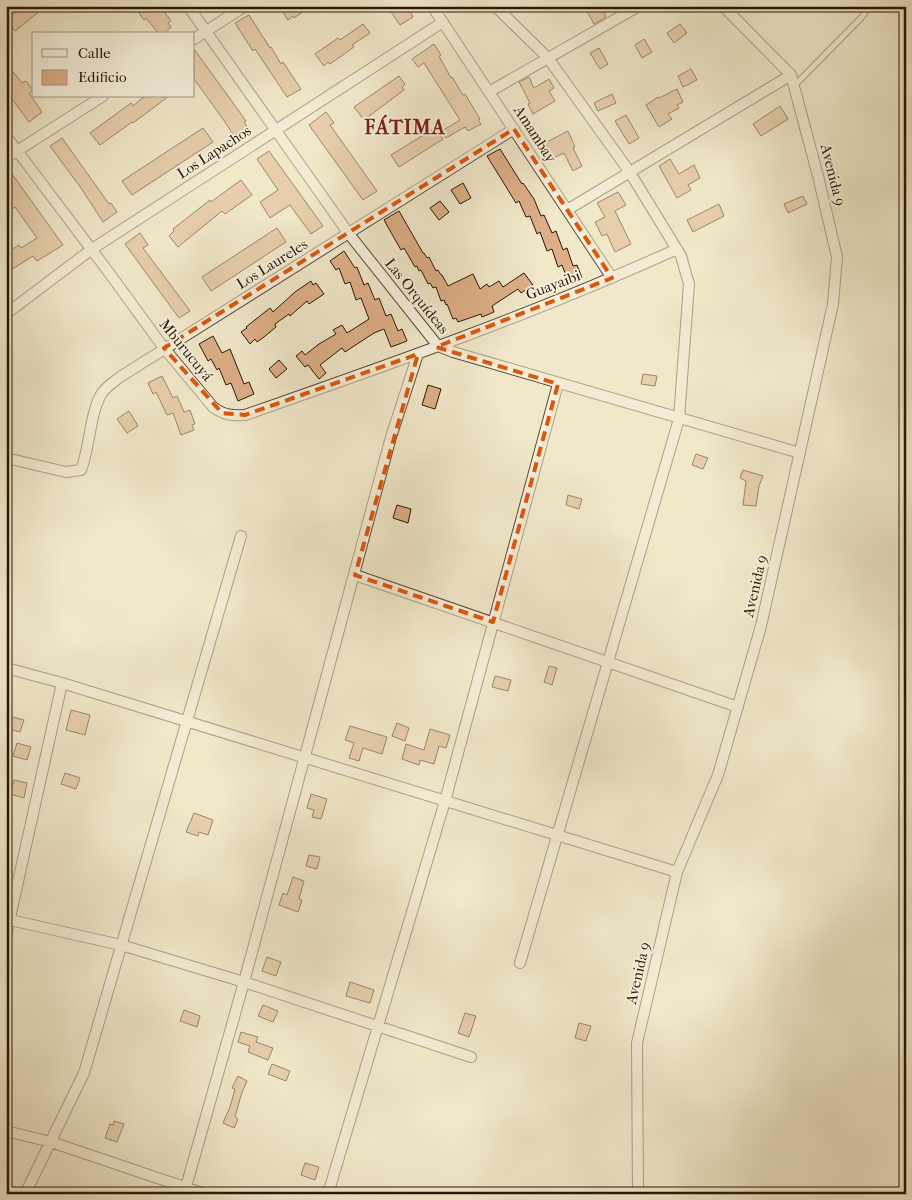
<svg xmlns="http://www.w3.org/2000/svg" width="912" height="1200" viewBox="0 0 912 1200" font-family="'IM FELL French Canon',serif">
	<rect width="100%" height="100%" fill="#f1e8ca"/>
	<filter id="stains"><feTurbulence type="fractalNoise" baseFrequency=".004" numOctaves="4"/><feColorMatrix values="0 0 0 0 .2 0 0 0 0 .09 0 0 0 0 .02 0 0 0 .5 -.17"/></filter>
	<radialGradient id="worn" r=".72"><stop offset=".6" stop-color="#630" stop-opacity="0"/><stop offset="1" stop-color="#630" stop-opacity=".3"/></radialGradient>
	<path fill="#ddaf88" stroke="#291505" d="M 24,6 L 46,6 L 15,31 L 6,20 Z
		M 137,6 L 160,6 L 171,21 L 168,23 L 171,27 L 163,34 L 159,34 L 146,18 L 144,20 L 139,13 L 141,11 Z
		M 279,6 L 311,6 L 294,18 L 293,16 L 288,20 Z
		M 387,6 L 407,6 L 413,17 L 400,25 Z
		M 584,6 L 601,6 L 606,17 L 594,24 Z
		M 249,15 L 270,48 L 271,47 L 281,64 L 283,62 L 301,89 L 287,97 L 255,49 L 253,51 L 235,23 Z
		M 363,24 L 370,33 L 352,45 L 354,47 L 330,64 L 328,62 L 324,66 L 315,54 L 338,38 L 340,40 Z
		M 680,24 L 687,33 L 674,43 L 667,33 Z
		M 644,39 L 652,52 L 642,58 L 635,45 Z
		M 434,44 L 441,55 L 439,56 L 451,78 L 452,77 L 463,95 L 465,94 L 480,119 L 478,120 L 481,124 L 468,131 L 465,127 L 446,138 L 442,131 L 460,120 L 424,63 L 418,67 L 412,59 Z
		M 599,48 L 608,64 L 600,69 L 590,53 Z
		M 194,49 L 246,121 L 244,122 L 247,127 L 234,136 L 223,119 L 194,79 Z
		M 6,63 L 22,83 L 26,81 L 33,90 L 29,93 L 42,112 L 29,122 L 6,91 Z
		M 691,69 L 697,80 L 683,87 L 678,76 Z
		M 399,76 L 405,84 L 402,87 L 404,90 L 364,120 L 354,107 Z
		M 529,77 L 534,88 L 549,79 L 554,88 L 549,91 L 555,101 L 533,114 L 528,104 L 530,103 L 519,82 Z
		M 677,89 L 683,102 L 677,105 L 679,108 L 668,114 L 672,119 L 659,127 L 646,105 L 658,97 L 659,98 Z
		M 612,94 L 616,103 L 598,111 L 594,103 Z
		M 145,96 L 169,96 L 133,123 L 132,122 L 100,145 L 90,133 L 131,103 L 133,106 Z
		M 780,106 L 788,119 L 761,136 L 753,124 Z
		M 326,112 L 334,123 L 330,125 L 377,191 L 363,200 L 309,125 Z
		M 626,115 L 639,138 L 629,144 L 615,121 Z
		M 203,128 L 213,142 L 132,195 L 122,181 Z
		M 435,128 L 443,139 L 399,167 L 391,155 Z
		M 568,131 L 575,147 L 573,148 L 582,166 L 573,171 L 564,153 L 553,158 L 545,143 Z
		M 62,138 L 109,204 L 111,203 L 117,212 L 103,222 L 81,188 L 50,146 Z
		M 500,149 L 522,184 L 523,183 L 534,199 L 541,216 L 544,215 L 552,233 L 556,231 L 563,250 L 567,248 L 573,266 L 577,265 L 582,278 L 569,283 L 562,265 L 558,267 L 552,249 L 547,251 L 540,232 L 537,234 L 530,216 L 526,217 L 519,201 L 516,203 L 487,156 Z
		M 269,151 L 323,226 L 311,234 L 290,205 L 270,218 L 260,202 L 278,190 L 257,159 Z
		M 670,159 L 679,174 L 694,165 L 700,178 L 688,185 L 691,190 L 677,198 L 659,166 Z
		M 12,174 L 63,245 L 37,261 L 33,256 L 6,273 L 6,253 L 19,245 L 21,248 L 37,238 L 15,207 L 6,214 L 6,178 Z
		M 241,180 L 252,195 L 225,214 L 222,211 L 178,247 L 169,236 L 174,231 L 173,229 L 210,200 L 211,202 Z
		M 463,183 L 471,198 L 460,204 L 451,190 Z
		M 618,192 L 626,205 L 615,211 L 631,244 L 615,252 L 607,234 L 602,236 L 595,222 L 605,217 L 597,203 Z
		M 803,196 L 807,204 L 788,213 L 784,204 Z
		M 440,201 L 449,212 L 439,220 L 430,208 Z
		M 719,204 L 724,216 L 693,232 L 687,220 Z
		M 399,211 L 423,253 L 424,253 L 427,258 L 429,257 L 436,271 L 438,270 L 441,275 L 442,275 L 448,286 L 473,274 L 480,289 L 487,284 L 489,287 L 499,281 L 503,287 L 524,273 L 533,285 L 521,293 L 518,289 L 492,306 L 494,312 L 482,317 L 481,314 L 458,322 L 456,318 L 453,319 L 447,304 L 446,305 L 444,300 L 441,301 L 436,287 L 433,288 L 430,283 L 428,284 L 421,270 L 419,271 L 417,266 L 415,267 L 404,248 L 401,250 L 384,220 Z
		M 277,228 L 286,242 L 211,291 L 202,277 Z
		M 140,233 L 148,245 L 143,248 L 190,311 L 179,318 L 125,244 Z
		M 344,251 L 355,268 L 357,267 L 364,285 L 368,283 L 375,300 L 379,298 L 386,316 L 391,314 L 398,331 L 402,329 L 407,341 L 391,347 L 384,329 L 374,333 L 345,352 L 342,348 L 320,365 L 326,373 L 319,379 L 308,365 L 305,367 L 296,356 L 302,351 L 305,355 L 319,344 L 336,334 L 333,330 L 342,325 L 347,333 L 369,319 L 361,298 L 356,300 L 350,282 L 345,284 L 339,268 L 336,270 L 330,261 Z
		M 311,281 L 313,285 L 316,283 L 324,294 L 309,304 L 307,301 L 290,316 L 289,314 L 275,324 L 276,327 L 264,337 L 257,342 L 255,339 L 250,344 L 241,332 L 247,328 L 246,327 L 270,308 L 273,312 L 295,292 Z
		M 213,336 L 222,353 L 230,349 L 244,384 L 249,382 L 254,394 L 238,401 L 231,383 L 226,385 L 219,368 L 217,370 L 211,359 L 208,361 L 199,344 Z
		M 279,360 L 287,369 L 276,378 L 269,369 Z
		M 643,374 L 657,376 L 655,386 L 641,384 Z
		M 162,376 L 173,398 L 177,396 L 184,412 L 190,410 L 195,424 L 192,425 L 194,430 L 181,435 L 173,413 L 167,415 L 156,392 L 153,394 L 148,383 Z
		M 428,385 L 441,389 L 435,409 L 422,405 Z
		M 129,411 L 138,426 L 127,433 L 117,419 Z
		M 696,454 L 708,458 L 703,469 L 692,465 Z
		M 743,470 L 763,476 L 759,486 L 756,506 L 743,505 L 746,481 L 740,478 Z
		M 568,495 L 582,499 L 579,509 L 566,505 Z
		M 397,505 L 411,509 L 408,523 L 393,518 Z
		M 549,666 L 557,668 L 552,685 L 544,682 Z
		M 495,676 L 511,680 L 508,691 L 492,687 Z
		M 71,710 L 90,715 L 85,735 L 66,730 Z
		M 13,717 L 24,720 L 20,732 L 9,729 Z
		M 397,723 L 409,728 L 405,741 L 392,736 Z
		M 350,726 L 387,737 L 382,754 L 363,748 L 359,761 L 349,758 L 354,743 L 345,740 Z
		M 430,729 L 450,735 L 446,748 L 439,746 L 434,764 L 420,760 L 419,765 L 402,759 L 406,744 L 424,750 Z
		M 17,743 L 31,747 L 27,760 L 13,756 Z
		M 65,773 L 80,778 L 76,789 L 61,784 Z
		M 14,780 L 27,783 L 24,798 L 10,794 Z
		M 311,794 L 327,799 L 321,819 L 312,817 L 314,810 L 307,808 Z
		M 194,813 L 213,820 L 208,835 L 199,832 L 198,836 L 186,832 Z
		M 309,855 L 320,857 L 317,869 L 306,866 Z
		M 293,877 L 304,881 L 299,899 L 302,900 L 298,912 L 279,905 L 283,893 L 287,895 Z
		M 267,957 L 281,962 L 276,976 L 262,971 Z
		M 350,982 L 374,990 L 370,1003 L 346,996 Z
		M 263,1005 L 278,1011 L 273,1022 L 258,1016 Z
		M 184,1010 L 200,1016 L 197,1027 L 180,1021 Z
		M 465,1013 L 476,1016 L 469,1037 L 458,1033 Z
		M 579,1023 L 591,1026 L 586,1041 L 575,1038 Z
		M 241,1032 L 258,1037 L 256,1042 L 273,1048 L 268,1060 L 248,1052 L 250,1046 L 238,1042 Z
		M 272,1064 L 290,1071 L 286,1081 L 268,1074 Z
		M 238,1076 L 247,1081 L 241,1095 L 235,1117 L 238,1119 L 234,1128 L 223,1123 L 230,1107 L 235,1089 L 232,1088 Z
		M 114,1121 L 124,1124 L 117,1142 L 105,1138 L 110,1124 L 113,1125 Z
		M 305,1163 L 319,1167 L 315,1180 L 301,1175 Z"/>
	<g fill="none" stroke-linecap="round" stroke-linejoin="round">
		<defs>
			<path id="service" d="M 794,86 L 861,18 L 870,6"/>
			<path id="minor" d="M 188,6 L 349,234 L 438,346 L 453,352 L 800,453
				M 432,6 L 612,278
				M 495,6 L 548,58 L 629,171 L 681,256 L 689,284 L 679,419 L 520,963
				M 194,39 L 245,6
				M 489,92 L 639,6
				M 6,136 L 107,270 L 164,348 L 213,407 C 224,415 232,416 245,415 C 391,364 536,313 677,249
				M 6,158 L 103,96
				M 567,210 L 791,75
				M 6,314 L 92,249 L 443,22
				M 6,458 L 66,472 L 81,470 C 90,447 90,412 102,393 C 106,387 114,382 120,377 L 514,129
				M 355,575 L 738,707
				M 6,668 L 62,683 L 677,872
				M 6,919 L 121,945 L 244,982 L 471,1057
				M 6,936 L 62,683
				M 6,1131 L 51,1142 L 205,1194
				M 25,1194 L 84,1073 L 241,536
				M 184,1194 L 244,982 L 391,437 L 418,354
				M 328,1194 L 445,801 L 558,384
				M 638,1194 L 637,1043 L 677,872 L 718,775 L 761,626 L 833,304 L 837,257 L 818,176 L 791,75 L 723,6"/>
		</defs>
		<use href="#service" stroke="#5b4a36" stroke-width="7"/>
		<use href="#minor" stroke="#5b4a36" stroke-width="12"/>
		<use href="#service" stroke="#f6f0dd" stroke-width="5"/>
		<use href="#minor" stroke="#f6f0dd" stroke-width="10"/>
	</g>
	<path d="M0 0H912V1200H0ZM 514,129 L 612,278 L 436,347 L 558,384 L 493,622 L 355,575 L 418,354 L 245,415 L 222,413 L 164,348 Z" fill="#f1e8ca" fill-opacity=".55" fill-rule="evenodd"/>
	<path fill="none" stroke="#de560c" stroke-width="4" stroke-dasharray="10 6" stroke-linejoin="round" d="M 514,129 L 612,278 L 436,347 L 558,384 L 493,622 L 355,575 L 418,354 L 245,415 L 222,413 L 164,348 Z"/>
	<g text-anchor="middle" stroke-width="4" stroke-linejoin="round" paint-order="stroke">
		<g font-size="15" fill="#291505" stroke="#f6f0dd">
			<text transform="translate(535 134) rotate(57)" y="5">Amambay</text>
			<text transform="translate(214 152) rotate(-33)" y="5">Los Lapachos</text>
			<text transform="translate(833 175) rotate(76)" y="5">Avenida 9</text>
			<text transform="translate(272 264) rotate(-32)" y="5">Los Laureles</text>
			<text transform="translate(553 285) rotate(-21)" y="5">Guayaibi</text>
			<text transform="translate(417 296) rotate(51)" y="5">Las Orquídeas</text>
			<text transform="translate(186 350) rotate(51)" y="5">Mburucuyá</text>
			<text transform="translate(755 586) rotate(-77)" y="5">Avenida 9</text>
			<text transform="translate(638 973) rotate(-77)" y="5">Avenida 9</text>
		</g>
		<g font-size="20" font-weight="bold" letter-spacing="1" fill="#7a1f14" stroke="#f6f0dd">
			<text x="405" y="134">FÁTIMA</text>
		</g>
	</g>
	<rect width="912" height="1200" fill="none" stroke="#f1e8ca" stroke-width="25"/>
	<rect x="8" y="8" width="897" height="1185" fill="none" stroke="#291505" stroke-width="2.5"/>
	<rect x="12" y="12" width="887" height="1175" fill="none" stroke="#291505"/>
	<rect x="32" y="32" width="162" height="65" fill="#f6f0dd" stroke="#a49887"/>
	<rect x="42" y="49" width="25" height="8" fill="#f6f0dd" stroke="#a49887"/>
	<text x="78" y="58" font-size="15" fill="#291505">Calle</text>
	<rect x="42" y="70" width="25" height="15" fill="#ddaf88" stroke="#a49887"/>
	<text x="78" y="82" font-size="15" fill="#291505">Edificio</text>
	<rect width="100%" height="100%" filter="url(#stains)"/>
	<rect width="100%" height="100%" fill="url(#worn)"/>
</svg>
